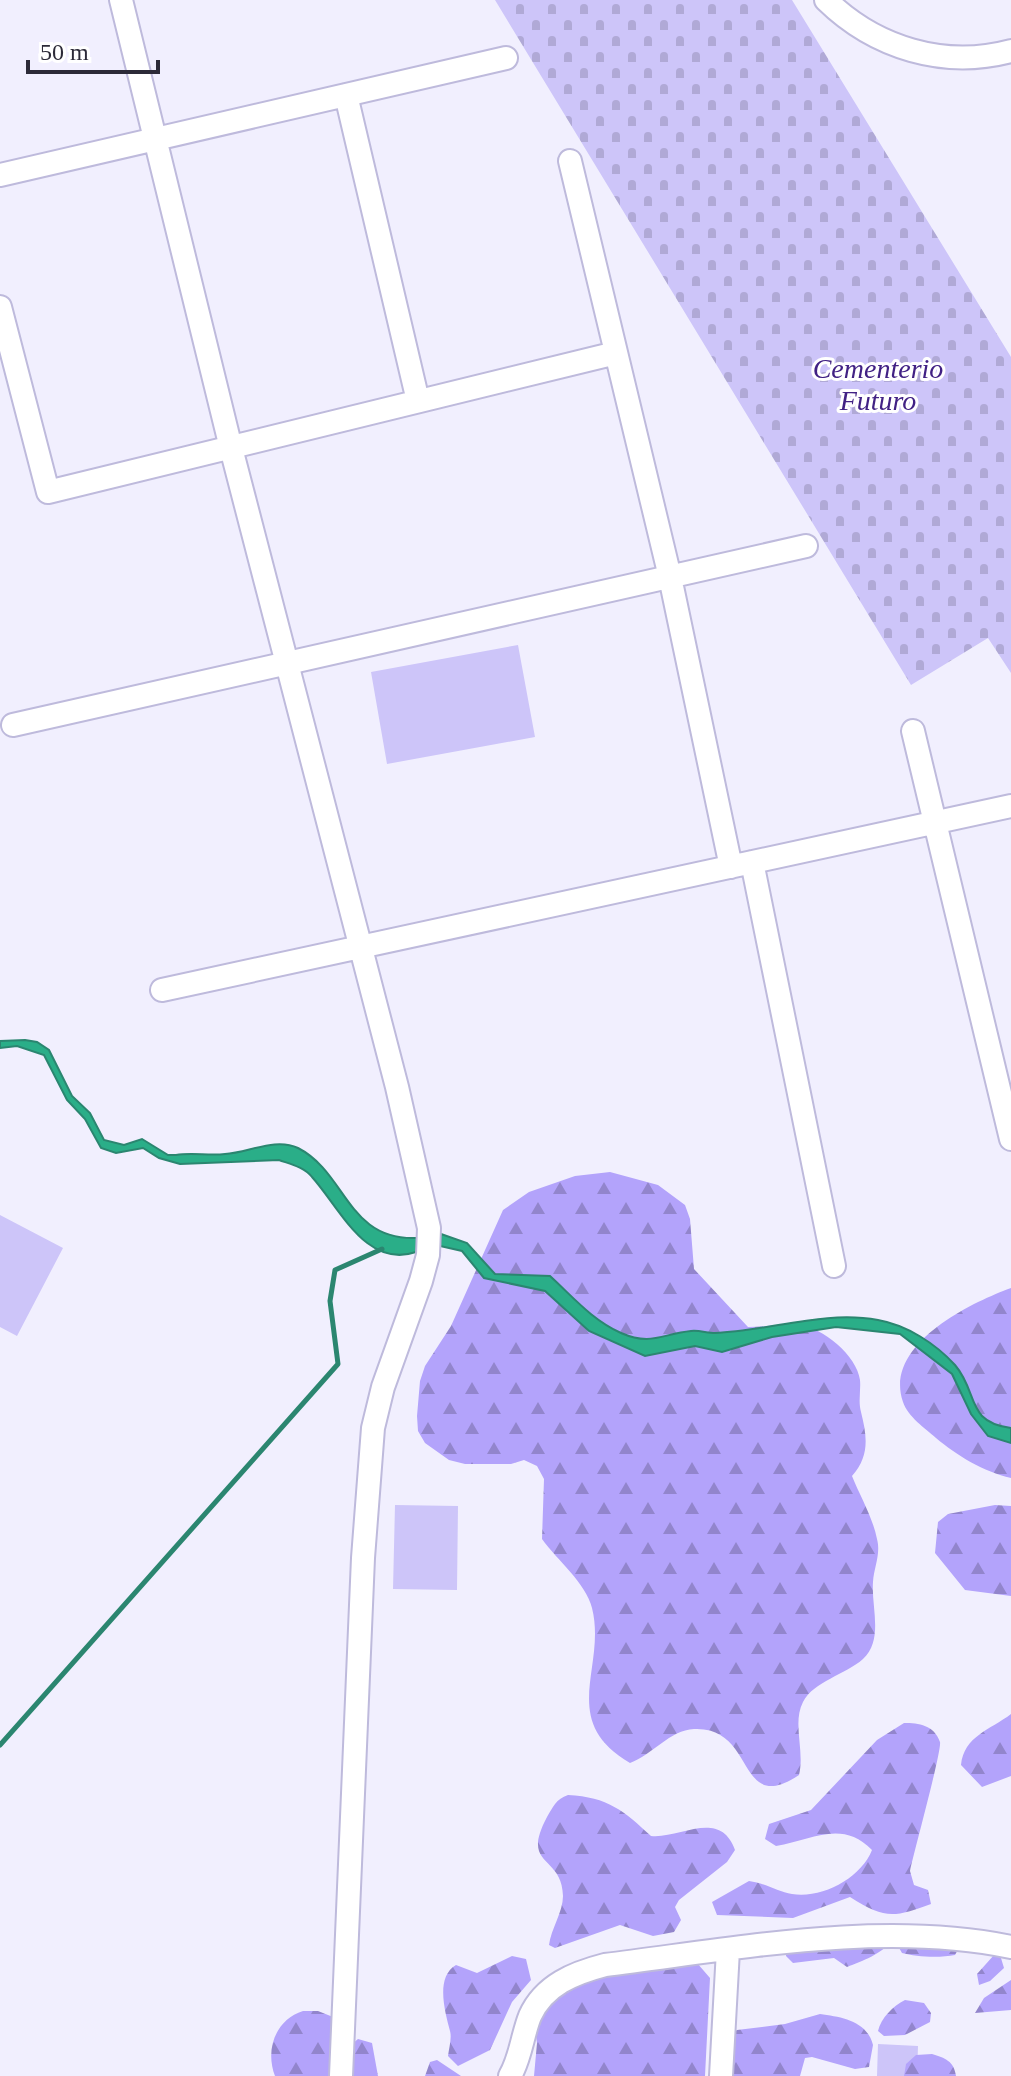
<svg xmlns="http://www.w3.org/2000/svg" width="1011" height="2076" viewBox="0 0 1011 2076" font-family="'Times New Roman',serif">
	<defs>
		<pattern id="forest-firs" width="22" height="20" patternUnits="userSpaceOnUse" patternTransform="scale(2)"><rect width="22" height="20" fill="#b3a3fb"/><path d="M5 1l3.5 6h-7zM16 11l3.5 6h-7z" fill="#9285cc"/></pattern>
		<pattern id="cemetery-stones" width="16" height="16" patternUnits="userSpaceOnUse" patternTransform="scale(2)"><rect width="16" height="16" fill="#cdc5f9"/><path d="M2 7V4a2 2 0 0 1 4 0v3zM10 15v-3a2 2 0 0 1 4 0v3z" fill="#b0a9d6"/></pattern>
	</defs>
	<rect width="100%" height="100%" fill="#f1effe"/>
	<path fill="#cdc5f9" d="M 518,645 L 535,737 L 387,764 L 371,672 Z
		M 0,1215 L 63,1248 L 17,1336 L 0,1327 Z
		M 395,1505 L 458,1506 L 457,1590 L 393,1589 Z
		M 878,2044 L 918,2046 L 917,2076 L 877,2076 Z"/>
	<path fill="url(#forest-firs)" d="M 610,1172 L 658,1185 L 685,1205 L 690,1219 L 694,1269 L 748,1327 C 764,1327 782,1324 798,1325 C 823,1327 857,1356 860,1380 C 861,1391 858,1401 861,1412 C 867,1436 870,1456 852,1476 C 860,1496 873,1518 877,1539 C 881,1554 874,1567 873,1582 C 871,1606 884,1640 863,1659 C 845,1675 814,1681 803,1702 C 792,1723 805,1751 799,1775 C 736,1817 757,1726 694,1729 C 670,1730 652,1755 630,1763 C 557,1720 607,1668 592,1608 C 586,1583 557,1560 542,1539 L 544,1479 L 537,1466 L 524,1460 L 511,1464 L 465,1464 L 449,1460 L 425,1443 L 418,1431 L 417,1416 L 420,1381 L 425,1366 L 451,1326 L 503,1210 L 529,1192 L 575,1176 Z
		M 1011,1288 L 1011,1478 C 984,1472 956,1455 936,1438 C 925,1428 908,1417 903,1402 C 883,1345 970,1303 1011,1288 Z
		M 995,1505 L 1011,1506 L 1011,1596 L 965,1590 L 935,1553 L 938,1522 L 948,1514 Z
		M 1011,1714 L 1011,1776 L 982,1787 L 961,1765 C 964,1736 990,1730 1011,1714 Z
		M 904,1723 C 919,1723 934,1725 940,1742 C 942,1750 914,1852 910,1871 L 914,1885 L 928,1890 L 931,1904 C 893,1918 885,1919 850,1897 L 793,1918 L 717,1915 L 712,1902 L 749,1881 C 765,1883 778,1892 792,1894 C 822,1899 861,1878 872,1850 C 842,1819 812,1840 776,1846 L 765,1839 L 769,1824 L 811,1810 L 877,1740 Z
		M 568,1795 C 608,1797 624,1811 651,1836 C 680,1839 720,1808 735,1850 L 727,1862 L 679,1900 L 675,1907 L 681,1920 L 674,1932 L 653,1936 L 620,1925 L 555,1948 L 549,1945 C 551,1929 563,1912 563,1896 C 562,1854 520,1868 547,1817 C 553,1807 556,1799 568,1795 Z
		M 891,1941 C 882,1954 862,1961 847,1967 L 834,1958 L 793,1963 L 786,1956 L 786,1953 Z
		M 961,1944 L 955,1955 C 940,1958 916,1957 902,1953 L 898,1946 Z
		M 994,1955 L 1001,1958 L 1004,1968 L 990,1981 L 979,1985 L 977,1974 Z
		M 512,1956 L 526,1959 L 531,1980 L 512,2002 L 490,2050 L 458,2066 L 448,2056 C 449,2048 452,2038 450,2031 C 445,2012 435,1977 456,1965 L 477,1973 Z
		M 691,1956 L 710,1978 L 705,2076 L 534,2076 L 537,2043 L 533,2015 L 591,1968 Z
		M 1011,1980 L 1011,2010 L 975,2013 L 984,1998 Z
		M 905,2000 L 924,2003 L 931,2013 L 930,2022 L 905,2035 L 884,2036 L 878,2031 C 881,2018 893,2006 905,2000 Z
		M 303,2011 L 318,2011 L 333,2017 L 333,2076 L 275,2076 C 265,2050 275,2020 303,2011 Z
		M 820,2014 C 842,2017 867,2021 873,2045 L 869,2067 L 855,2069 L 812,2057 L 805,2058 L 800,2076 L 727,2076 L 731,2034 L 737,2030 L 785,2024 Z
		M 358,2039 L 372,2043 L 378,2076 L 351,2076 L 352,2044 Z
		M 932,2054 C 945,2058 954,2061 956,2076 L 904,2076 L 906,2064 L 916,2055 Z
		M 437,2060 L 461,2076 L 425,2076 L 430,2062 Z"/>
	<path fill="url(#cemetery-stones)" d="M 495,0 L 792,0 L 1011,357 L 1011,673 L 988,638 L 911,685 Z"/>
	<path fill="#2aae88" stroke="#2b8670" stroke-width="2" d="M 25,1040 L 37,1042 L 49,1050 L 72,1096 L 90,1113 L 104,1140 L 124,1145 L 142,1139 L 168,1155 L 176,1155 C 192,1152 208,1156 225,1154 C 248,1153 275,1137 298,1148 C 347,1173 347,1241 417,1238 L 416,1252 C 366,1269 340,1208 312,1177 C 304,1167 290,1164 279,1160 L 180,1164 L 159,1158 L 143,1148 L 116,1153 L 101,1148 L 85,1119 L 67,1100 L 44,1055 L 17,1046 L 0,1048 L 0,1041 Z
		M 441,1234 L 467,1243 L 495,1274 L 550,1276 C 573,1297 592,1320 621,1333 C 651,1346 662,1334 691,1331 C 699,1330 707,1333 715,1333 C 769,1331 824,1310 878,1320 C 907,1325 936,1344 955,1365 C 979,1393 965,1422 1011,1428 L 1011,1443 L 988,1436 L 971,1414 L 952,1374 L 900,1334 L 836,1327 L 772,1337 L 722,1352 L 695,1346 L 645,1356 L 589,1331 L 545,1291 L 484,1278 L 462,1251 L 440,1246 Z"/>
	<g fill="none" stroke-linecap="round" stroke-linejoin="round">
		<path stroke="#2b8670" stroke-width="5" d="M 0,1745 L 338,1364 L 330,1301 L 335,1270 L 382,1249"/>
		<defs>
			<path id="minor" d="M 121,0 L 231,448 L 397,1087 L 429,1228 L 428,1255 L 421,1281 L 383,1387 L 373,1428 L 363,1558 L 341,2076
				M 826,0 C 875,48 944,69 1011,51
				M 346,95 L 418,401
				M 570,161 L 670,577 L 731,867
				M 0,175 L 506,58
				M 0,307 L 48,492 L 616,353
				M 13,725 L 806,546
				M 913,731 L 1011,1139
				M 752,862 L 834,1266
				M 162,990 L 1011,806
				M 510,2076 C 521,2057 522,2036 530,2016 C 544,1985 574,1973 605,1965 C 735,1949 882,1920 1011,1947
				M 721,2076 L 728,1950"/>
		</defs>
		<use href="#minor" stroke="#bebadc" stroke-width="26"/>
		<use href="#minor" stroke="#fff" stroke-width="22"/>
	</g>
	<g text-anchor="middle" stroke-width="6" stroke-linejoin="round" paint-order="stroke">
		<g font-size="28" font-style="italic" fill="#412184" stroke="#fff">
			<text x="878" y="378">Cementerio<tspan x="878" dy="32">Futuro</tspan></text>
		</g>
	</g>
	<path d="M28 60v12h130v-12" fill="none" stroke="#2c2a38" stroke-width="4"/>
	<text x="40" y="60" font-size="24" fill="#2c2a38" stroke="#ffffff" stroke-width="6" paint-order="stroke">50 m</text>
</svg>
